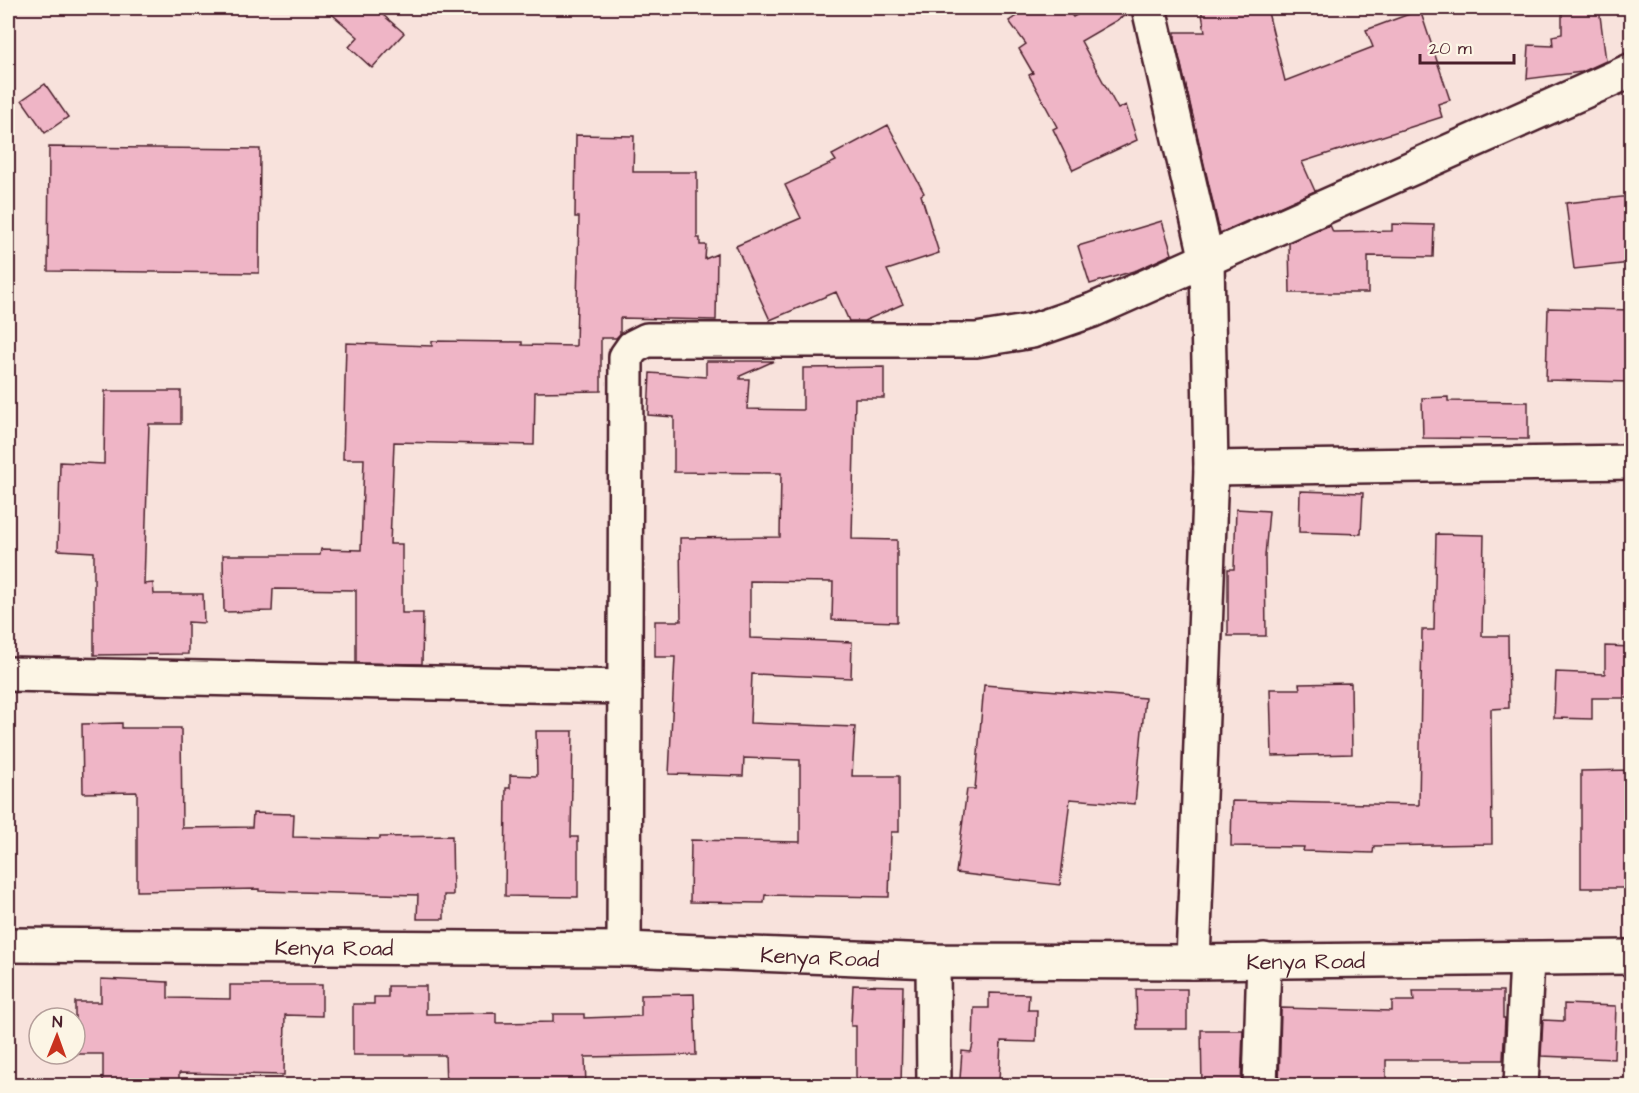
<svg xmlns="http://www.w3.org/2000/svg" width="1639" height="1093" viewBox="0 0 1639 1093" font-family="'Architects Daughter',sans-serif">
	<rect width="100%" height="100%" fill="#f8e2dc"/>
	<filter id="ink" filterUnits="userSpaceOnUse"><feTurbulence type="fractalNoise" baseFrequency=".0167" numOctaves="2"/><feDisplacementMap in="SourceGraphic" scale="12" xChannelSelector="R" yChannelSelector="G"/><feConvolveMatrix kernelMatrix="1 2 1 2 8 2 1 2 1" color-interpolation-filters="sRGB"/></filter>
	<g filter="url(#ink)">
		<path fill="#efb5c6" stroke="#4a1f2b" stroke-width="1.5" d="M 325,8 L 375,8 L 404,33 L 372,68 L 349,47 L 358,37 Z
			M 1028,8 L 1066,8 L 1073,17 L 1089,8 L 1131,8 L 1131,12 L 1081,41 L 1118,109 L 1126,105 L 1137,140 L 1073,170 L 1053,129 L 1057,127 L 1029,75 L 1033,73 L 1019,49 L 1026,44 L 1009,21 Z
			M 1201,8 L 1267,8 L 1285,81 L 1373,47 L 1366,30 L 1420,10 L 1450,100 L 1438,104 L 1442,117 L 1302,162 L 1315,191 L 1220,233 L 1175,39 L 1175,32 L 1205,32 Z
			M 1562,8 L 1599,8 L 1606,61 L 1582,72 L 1527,79 L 1529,45 L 1553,46 L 1552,36 L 1562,34 Z
			M 45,84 L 68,117 L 45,133 L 22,100 Z
			M 888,125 L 924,193 L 921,195 L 939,253 L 887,270 L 903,304 L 864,321 L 849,321 L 836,292 L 770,320 L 736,246 L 801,218 L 785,185 L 836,161 L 832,155 Z
			M 576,135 L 634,136 L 633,172 L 697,172 L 697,238 L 700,238 L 700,245 L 706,245 L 705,259 L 717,254 L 716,320 L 620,318 L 620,334 L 616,338 L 601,338 L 601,391 L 535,392 L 534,445 L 394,442 L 390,544 L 402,544 L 402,613 L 423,613 L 422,664 L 356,663 L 356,590 L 273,589 L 272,611 L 224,612 L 223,555 L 320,555 L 321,549 L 361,550 L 364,459 L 343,459 L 346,343 L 432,346 L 432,341 L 522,342 L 522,345 L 576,346 L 579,217 L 575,217 Z
			M 49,147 L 260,149 L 259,273 L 48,271 Z
			M 1631,196 L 1631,263 L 1574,269 L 1566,203 Z
			M 1162,221 L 1172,254 L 1137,270 L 1090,284 L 1078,246 Z
			M 1392,224 L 1434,225 L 1433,257 L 1368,256 L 1368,293 L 1290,293 L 1289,243 L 1330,225 L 1333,232 L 1392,231 Z
			M 1548,308 L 1632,310 L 1632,382 L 1546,380 Z
			M 706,361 L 774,361 L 740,376 L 740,379 L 749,379 L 747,409 L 803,410 L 803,368 L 884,367 L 884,398 L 855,398 L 852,539 L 897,540 L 897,622 L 832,620 L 833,582 L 750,581 L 750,638 L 852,642 L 851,678 L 752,674 L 750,723 L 855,727 L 852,776 L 899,776 L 899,832 L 891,832 L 889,897 L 765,895 L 764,903 L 690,902 L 691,840 L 800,842 L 800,760 L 744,758 L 743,776 L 669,774 L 675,657 L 655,657 L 655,621 L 681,621 L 680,538 L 780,537 L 781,473 L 674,472 L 674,417 L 648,415 L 650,373 L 706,377 Z
			M 105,391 L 181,391 L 181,424 L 149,424 L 144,584 L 153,583 L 154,594 L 203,594 L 204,623 L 188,622 L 188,654 L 94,655 L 94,552 L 58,550 L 60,462 L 104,464 Z
			M 1448,397 L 1448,401 L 1528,402 L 1528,439 L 1423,438 L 1422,398 Z
			M 1300,491 L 1363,493 L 1361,534 L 1299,532 Z
			M 1236,509 L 1269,511 L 1265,556 L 1266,636 L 1228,636 L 1228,569 L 1234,569 Z
			M 1436,534 L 1484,535 L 1482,636 L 1508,636 L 1509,708 L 1491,709 L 1492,844 L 1374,846 L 1373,853 L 1303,851 L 1304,847 L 1231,846 L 1232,801 L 1419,805 L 1422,630 L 1434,630 Z
			M 1605,646 L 1632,647 L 1632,698 L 1592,698 L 1592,719 L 1554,718 L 1556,672 L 1605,674 Z
			M 1351,683 L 1352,754 L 1272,756 L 1270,689 L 1300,689 L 1299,684 Z
			M 984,685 L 1145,698 L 1135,804 L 1070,799 L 1060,885 L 956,873 L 967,789 L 975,789 Z
			M 122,723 L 122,728 L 181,728 L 182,828 L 252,827 L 253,813 L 294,814 L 293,837 L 380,839 L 380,837 L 452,836 L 453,895 L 444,895 L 444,919 L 417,919 L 418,895 L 259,891 L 259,889 L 137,891 L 137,792 L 83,793 L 82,724 Z
			M 536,731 L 573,731 L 571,837 L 578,837 L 578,897 L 505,896 L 506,788 L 510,788 L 510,775 L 537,776 Z
			M 1632,770 L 1632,888 L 1581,888 L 1581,771 Z
			M 101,979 L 168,982 L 168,998 L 230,999 L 230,985 L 322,985 L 322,1016 L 285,1015 L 284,1075 L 179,1073 L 179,1086 L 103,1086 L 103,1054 L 75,1054 L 75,1002 L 101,1002 Z
			M 853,985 L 903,986 L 901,1086 L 856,1086 L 856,1026 L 851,1026 Z
			M 388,986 L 426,986 L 426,1014 L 496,1013 L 496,1023 L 553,1022 L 553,1014 L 584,1014 L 584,1018 L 641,1016 L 641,995 L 694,994 L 696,1055 L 585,1057 L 586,1086 L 446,1086 L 445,1055 L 353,1055 L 353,1004 L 374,1004 L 374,997 L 388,997 Z
			M 1136,989 L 1187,989 L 1187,1029 L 1137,1029 Z
			M 1413,991 L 1503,991 L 1503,1018 L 1505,1018 L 1503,1060 L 1386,1060 L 1386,1086 L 1279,1086 L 1281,1008 L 1392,1011 L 1392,1001 L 1414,1001 Z
			M 989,993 L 1029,994 L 1028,1010 L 1037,1010 L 1036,1042 L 1001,1041 L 999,1081 L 960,1079 L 962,1051 L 971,1052 L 973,1044 L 974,1008 L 989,1008 Z
			M 1564,1004 L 1616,1006 L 1614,1059 L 1541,1056 L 1543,1020 L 1564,1021 Z
			M 1201,1030 L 1243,1030 L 1241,1086 L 1202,1086 Z"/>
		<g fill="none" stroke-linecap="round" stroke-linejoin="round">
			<defs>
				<g id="minor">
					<path d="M 1149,8 L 1207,260 L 1211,468 L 1193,962"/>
					<path d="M 1211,468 L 1632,462"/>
					<path d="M 8,674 L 625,687"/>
					<path id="s1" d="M 8,945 L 624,949 L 933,961 L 1193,962 L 1632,957"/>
					<path d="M 624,949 L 626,357 L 633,347 L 647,340 L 976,340 L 1032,331 L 1093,310 L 1632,70"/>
					<path d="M 933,961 L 934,1086"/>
					<path d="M 1260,1086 L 1264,960"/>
					<path d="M 1521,1086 L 1527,959"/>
				</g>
			</defs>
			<use href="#minor" stroke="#4a1f2b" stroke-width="38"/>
			<use href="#minor" stroke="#fcf5e5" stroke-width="33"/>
		</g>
	</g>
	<g text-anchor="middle" stroke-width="6" stroke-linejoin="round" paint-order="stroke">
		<g font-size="22" fill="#4a1f2b" stroke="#fcf5e5">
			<text dy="8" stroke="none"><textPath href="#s1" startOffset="326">Kenya Road</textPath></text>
			<text dy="8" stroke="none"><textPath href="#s1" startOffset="812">Kenya Road</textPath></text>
			<text dy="8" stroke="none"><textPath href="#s1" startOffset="1298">Kenya Road</textPath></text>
		</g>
	</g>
	<rect width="1639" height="1093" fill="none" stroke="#fcf5e5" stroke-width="30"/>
	<rect x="15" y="15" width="1609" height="1063" fill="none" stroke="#4a1f2b" stroke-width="2" filter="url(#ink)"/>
	<g transform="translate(57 1036) rotate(1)"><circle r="28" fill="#fcf5e5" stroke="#b59f9b" stroke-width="1.5"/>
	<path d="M0-4.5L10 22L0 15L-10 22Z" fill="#c8321e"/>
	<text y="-9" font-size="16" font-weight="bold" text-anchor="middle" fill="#4a1f2b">N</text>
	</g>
	<path d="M1420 54v9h94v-9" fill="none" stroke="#4a1f2b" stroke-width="3"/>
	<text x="1429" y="54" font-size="18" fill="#4a1f2b" stroke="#fcf5e5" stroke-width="4.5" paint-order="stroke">20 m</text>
</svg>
